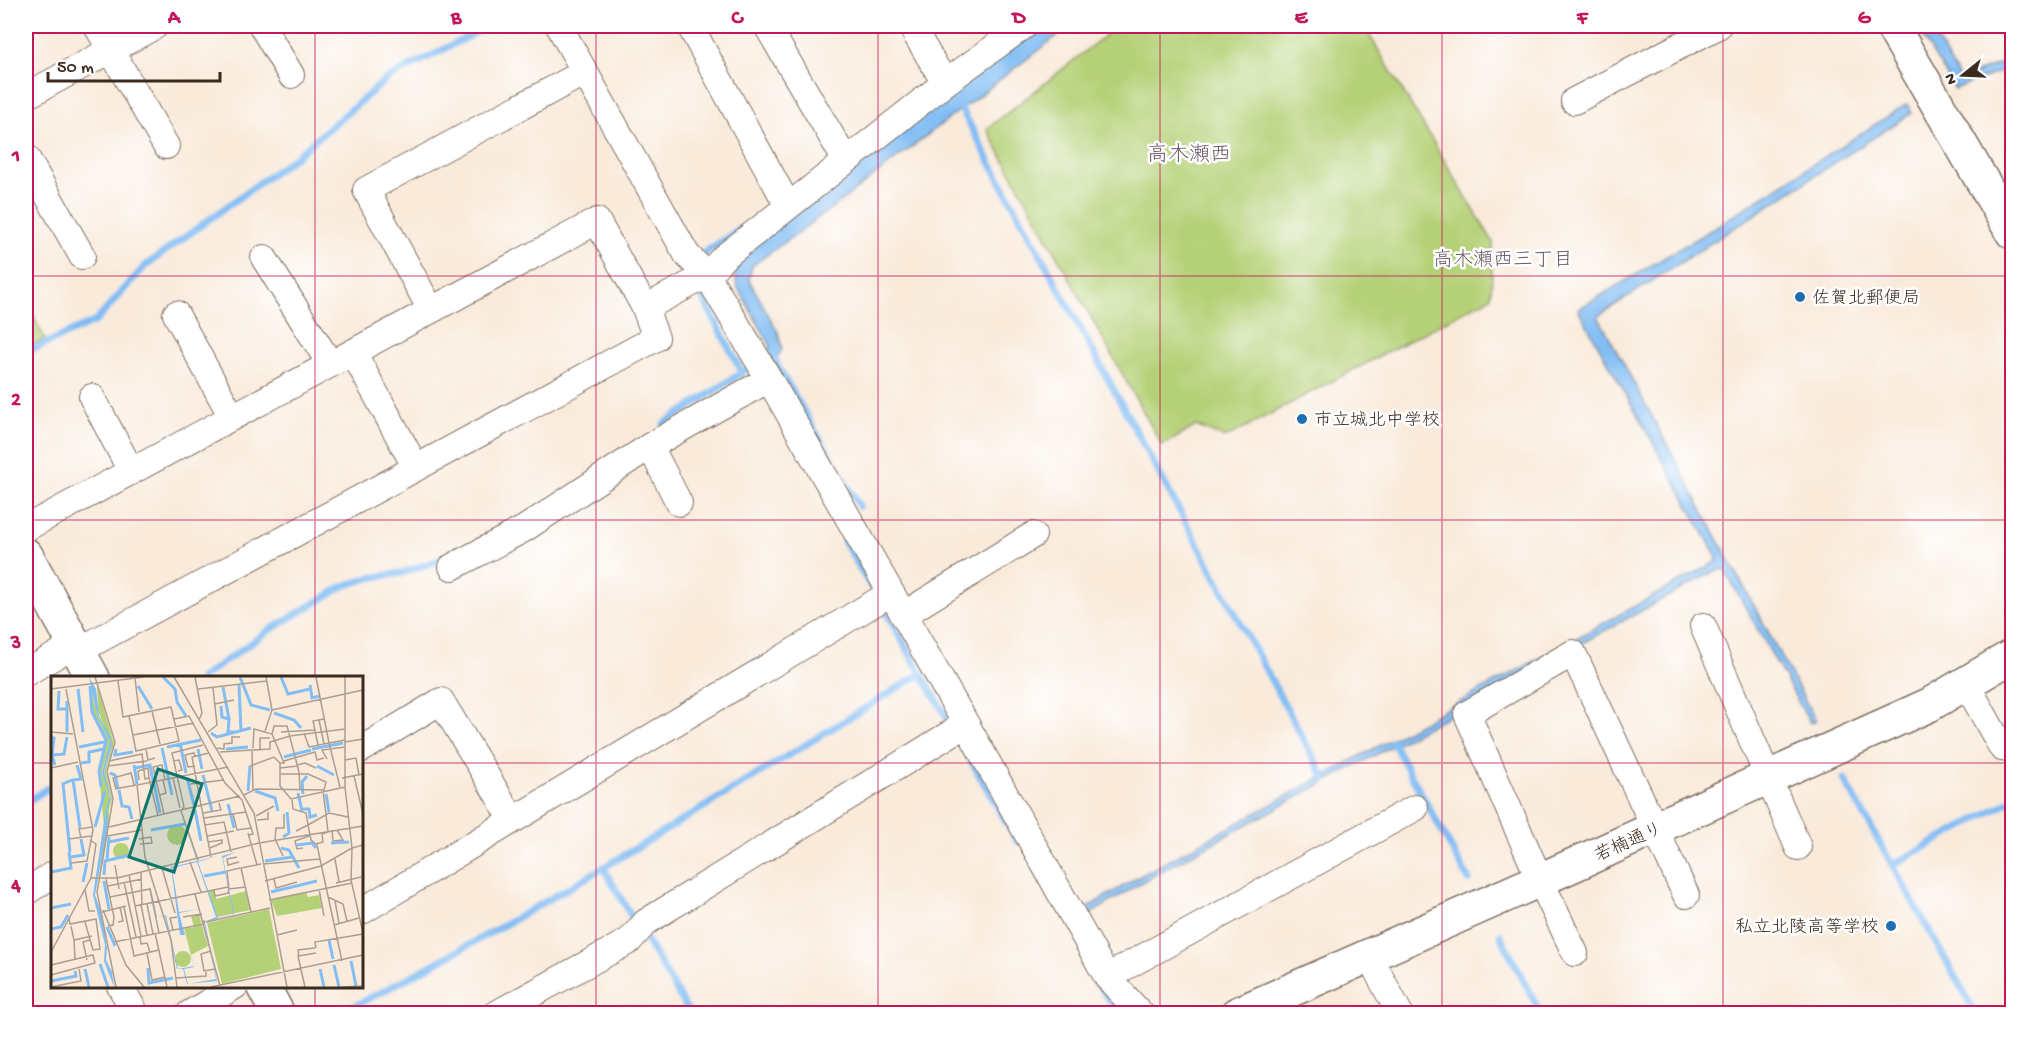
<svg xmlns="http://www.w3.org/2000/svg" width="2038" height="1039" viewBox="0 0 2038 1039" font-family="'Gochi Hand','Klee One',sans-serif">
	<rect width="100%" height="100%" fill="#fff"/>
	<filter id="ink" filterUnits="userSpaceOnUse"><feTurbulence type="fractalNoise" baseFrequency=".0167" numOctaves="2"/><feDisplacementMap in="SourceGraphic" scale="12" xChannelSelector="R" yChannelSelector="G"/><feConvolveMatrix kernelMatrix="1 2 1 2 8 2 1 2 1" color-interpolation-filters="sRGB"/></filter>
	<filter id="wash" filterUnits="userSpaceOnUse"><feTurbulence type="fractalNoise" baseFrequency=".008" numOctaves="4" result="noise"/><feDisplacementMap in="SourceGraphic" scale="24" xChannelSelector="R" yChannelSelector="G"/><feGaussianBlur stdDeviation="1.35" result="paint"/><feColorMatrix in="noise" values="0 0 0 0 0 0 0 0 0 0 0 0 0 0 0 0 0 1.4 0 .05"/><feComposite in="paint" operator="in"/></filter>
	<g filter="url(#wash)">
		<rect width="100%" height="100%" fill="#f9eada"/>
		<path fill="#b5d178" stroke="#787e4b" stroke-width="1.5" d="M 1117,26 L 1364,26 L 1493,242 L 1491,297 L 1225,438 L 1196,426 L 1162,446 L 987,129 Z
			M 26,302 L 45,339 L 26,349 Z"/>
		<path fill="#82bdf4" stroke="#5e7489" stroke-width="1.5" d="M 1040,26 L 1070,26 L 840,202 L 752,266 L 749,280 L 778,332 L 782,349 L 774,363 L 768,351 L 770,345 L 737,286 L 735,273 L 748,249 Z
			M 1916,26 L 1929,26 L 1960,79 L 2012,59 L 2012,67 L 1955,89 Z
			M 1907,104 L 1912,113 L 1598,316 L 1816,721 L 1810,723 L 1724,569 L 1715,571 L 1209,845 L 1144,881 L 1081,920 L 1078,913 L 1142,875 L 1716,562 L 1717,557 L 1578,309 L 1709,231 Z"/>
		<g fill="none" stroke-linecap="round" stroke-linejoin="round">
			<path stroke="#82bdf4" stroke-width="7" d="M 957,101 L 1325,779
				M 700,256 L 740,229
				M 702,296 L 742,372
				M 26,352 L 96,321 L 145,266 L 295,157 L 388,78 L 489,26
				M 773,352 L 779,369 L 859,506
				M 664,424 L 755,364
				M 846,534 L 844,541 L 952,726
				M 201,678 L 268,631 L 344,586 L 369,578 L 402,573 L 448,557
				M 957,736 L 1017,841
				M 1392,741 L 1469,880
				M 1844,779 L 1976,1014
				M 26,803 L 52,785
				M 1892,865 L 2012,800
				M 604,869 L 636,924
				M 642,933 L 690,1014
				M 1500,935 L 1541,1014
				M 1098,984 L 1119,1014
				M 339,1014 C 540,912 730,791 922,673"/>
		</g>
	</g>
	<g filter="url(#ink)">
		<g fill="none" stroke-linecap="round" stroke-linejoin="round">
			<defs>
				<path id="minor" d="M 97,26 L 166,146
					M 262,26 L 291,75
					M 559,26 L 687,255 L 707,275 L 765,372 L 966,724 L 1107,977 L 1141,1014
					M 690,26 L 788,206
					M 767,26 L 846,161
					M 911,26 L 945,83
					M 26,96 L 155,26
					M 1574,101 L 1718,26
					M 26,157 L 82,256
					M 264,258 L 330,364
					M 431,310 L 366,190 L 585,72
					M 176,314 L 232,417
					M 353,352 L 416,468
					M 92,397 L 131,471
					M 650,446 L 679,503
					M 26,528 L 597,221 L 645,308 L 707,275 L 724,257 L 945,83 L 1024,26
					M 452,567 L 524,529 L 650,446 L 769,379
					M 903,615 L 1033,535
					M 1703,626 L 1798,847
					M 78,651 L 656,338 L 645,308
					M 26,673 L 75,644
					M 1966,683 L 2002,748
					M 362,749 L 441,701 L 513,820
					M 26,892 L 52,875
					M 362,911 L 891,593
					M 1575,953 L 1540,880 L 1467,714 L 1573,653 L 1686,895
					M 1369,956 L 1400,1014
					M 1107,977 L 1415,808
					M 120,986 L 136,1014
					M 189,1014 L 235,986
					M 496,1014 L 629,941 L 646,922 L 966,724"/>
				<path id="tertiary" d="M 1892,26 L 2012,232
					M 26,555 L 93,678
					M 263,986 L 278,1014
					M 1237,1014 L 1540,880 L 1929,705 L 2012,656"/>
			</defs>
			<use href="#minor" stroke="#7e6d60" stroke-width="28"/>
			<use href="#tertiary" stroke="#7e6d60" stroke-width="36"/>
			<use href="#minor" stroke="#fff" stroke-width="26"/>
			<use href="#tertiary" stroke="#fff" stroke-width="33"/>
		</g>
	</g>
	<path fill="none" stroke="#c2185b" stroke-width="1.5" stroke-opacity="0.55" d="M 315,26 L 315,678M 596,26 L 596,1014M 878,26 L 878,1014M 1160,26 L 1160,1014M 1442,26 L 1442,1014M 1723,26 L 1723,1014M 26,276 L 2012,276M 26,520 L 2012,520M 26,763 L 52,763M 362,763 L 2012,763M 315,986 L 315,1014"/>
	<g fill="#1f6fb2" stroke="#fff" stroke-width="2">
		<circle cx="1800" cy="297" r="6"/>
		<circle cx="1302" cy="419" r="6"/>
		<circle cx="1891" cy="926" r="6"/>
	</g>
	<g text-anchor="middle" stroke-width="5" stroke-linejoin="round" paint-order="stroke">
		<g font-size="18" fill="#3b2a1e" stroke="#fff" text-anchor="start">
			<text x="1812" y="303">佐賀北郵便局</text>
			<text x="1314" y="425">市立城北中学校</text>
			<text x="1879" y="932" text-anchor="end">私立北陵高等学校</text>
		</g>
		<g font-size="18" fill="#3b2a1e" stroke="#fff">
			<text transform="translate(1628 841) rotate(-24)" y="6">若楠通り</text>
		</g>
		<g font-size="20" fill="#6e5b68" stroke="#fff">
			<text x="1503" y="265">高木瀬西三丁目</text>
		</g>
		<g font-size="21" fill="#6e5b68" stroke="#fff">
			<text x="1189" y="160">高木瀬西</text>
		</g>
	</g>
	<g transform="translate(51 676)">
		<rect width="312" height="312" fill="#f9eada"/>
		<path d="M 46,9 L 63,67 L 55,95 L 61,123 L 58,134 L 58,145 L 53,180 L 48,204 L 56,134 L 60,122 L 53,96 L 61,68 L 47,35 ZM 40,11 L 46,38 L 59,66 L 51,96 L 59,121 L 45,203 L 53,150 L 48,98 L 55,64 L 41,36 ZM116 159a10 10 0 1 1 20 0a10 10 0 1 1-20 0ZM62 175a8 8 0 1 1 16 0a8 8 0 1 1-16 0ZM 163,214 L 165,223 L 195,215 L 199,234 L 166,241 L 157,215 ZM 255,216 L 257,221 L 268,219 L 271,232 L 226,240 L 220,224 ZM 218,233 L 230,293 L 171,308 L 156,247 ZM 148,239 L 157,270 L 140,279 L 133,252 L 143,251 L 140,240 ZM124 283a8 8 0 1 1 16 0a8 8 0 1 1-16 0Z" fill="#b5d178"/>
		<path d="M 38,1 L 45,13 L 48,40 L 59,60 L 61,68 L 53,96 L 60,122 L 56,134 L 57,147 L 44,219 L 51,238 L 56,272 L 55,284 L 61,296 L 63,311 L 53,285 L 54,269 L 42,219 L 55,132 L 59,121 L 51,97 L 59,66 L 46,38 ZM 129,136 L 147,185 L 167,180 L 147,186 L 167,242 L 182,238 L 171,180 L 185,176 L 172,182 L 183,238 L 154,246 L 166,305 L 136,308 L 132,293 L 126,293 L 114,240 L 105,241 L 99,210 L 103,226 L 124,221 L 120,191 L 146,185 ZM 146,186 L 165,241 L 153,246 L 165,303 L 137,308 L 133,293 L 143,291 L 143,289 L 138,271 L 143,290 L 127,293 L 115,239 L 106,241 L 103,227 L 124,222 L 129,259 L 134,259 L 128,237 L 149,233 L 128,236 L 121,192 Z" fill="#82bdf4" fill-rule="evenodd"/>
		<path fill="none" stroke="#82bdf4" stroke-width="3" d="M 112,1 L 124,13 L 126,26 L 135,40M 189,1 L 200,29 L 219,34M 230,1 L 237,18 L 259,13M 188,9 L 190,55M 259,9 L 261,22 L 269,20M 39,10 L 41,36 L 55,64 L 48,95 L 50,111M 87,10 L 101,33M 172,11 L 178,43M 27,13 L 32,56M 8,15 L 7,33 L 15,33M 16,25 L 16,56M 170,30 L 171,41 L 178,43 L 177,56 L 185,56M 223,37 L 243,44 L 250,52M 160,57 L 166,61 L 200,52M 0,61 L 3,62 L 1,79M 129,67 L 135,97M 28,71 L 53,66M 116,71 L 150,64M 111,72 L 121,119M 65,73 L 64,79 L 82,76M 147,73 L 151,93M 175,73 L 197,71M 261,73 L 292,67M 233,81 L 260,74M 30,87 L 38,86 L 38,76 L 53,73M 4,89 L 1,79 L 13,78 L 16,61M 26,89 L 30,103 L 22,104 L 29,152M 83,89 L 86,108M 266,90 L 283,99M 84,92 L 99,89 L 102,105M 59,97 L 64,99 L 67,112M 152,99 L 161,135M 136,102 L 143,129M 103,107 L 109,137M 68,114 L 71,130 L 78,131 L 81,143M 197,115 L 199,90M 204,115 L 224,122 L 227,135M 247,117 L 251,135M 252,118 L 251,106 L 256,100M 275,118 L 278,136M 177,128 L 183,152M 252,133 L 258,133 L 259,141 L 266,139M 144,134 L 150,165M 44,151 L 54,115M 100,154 L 134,148M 232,161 L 238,157 L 236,136M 58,166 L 78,162M 280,167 L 298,166M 246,169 L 261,167 L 265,172M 230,172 L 238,174 L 248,192M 19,176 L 12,108 L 21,104M 20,181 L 33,179 L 30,163M 56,183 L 58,161M 214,185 L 241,181M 0,196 L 20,192 L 18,176M 53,199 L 54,185 L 79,179M 153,200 L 175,196M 53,205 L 58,233M 32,206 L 36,187M 220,216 L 266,205M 0,232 L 20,228M 56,251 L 64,270M 0,253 L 10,251 L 17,239M 278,264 L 282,283M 300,285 L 305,310M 49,288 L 57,311M 283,289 L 288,311M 97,292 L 98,307 L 122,302M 34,293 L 38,311M 269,293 L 273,311M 0,305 L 25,300 L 24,295"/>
		<path fill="none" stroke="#ad9d8f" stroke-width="1.5" d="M 44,1 L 64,66 L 56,95 L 62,123 L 46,216 L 65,311M 123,1 L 203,137 L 236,311M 144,1 L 151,37 L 148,44M 84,2 L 88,36M 67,5 L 72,41 L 120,31 L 128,65 L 85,75 L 78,40M 0,13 L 92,1M 15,13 L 42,154 L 36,185 L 20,187M 147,13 L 216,5M 164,28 L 183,24M 221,34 L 312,14M 101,35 L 109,68M 123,43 L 138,40 L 174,107 L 191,124 L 202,158 L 198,159M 268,44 L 273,68M 214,55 L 221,34 L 215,1M 0,56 L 22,58M 157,56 L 166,49 L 162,12M 230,56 L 264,54M 253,57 L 258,71 L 278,67 L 265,1M 221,58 L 223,50 L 236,50 L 248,96 L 249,113M 82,59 L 143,47M 294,66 L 312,63M 267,69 L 262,45 L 273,43M 166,72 L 173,73 L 173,68 L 181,67 L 181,61 L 189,61M 202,72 L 203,53 L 221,58 L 233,87 L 229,87 L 229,110 L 240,123 L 294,111M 95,73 L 97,84 L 104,82M 209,73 L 209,62 L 219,62M 201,75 L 202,114M 169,76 L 219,73 L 219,66 L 239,60 L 294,53M 158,77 L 141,81 L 160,181M 144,80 L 143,77 L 134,79 L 137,91 L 144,90M 276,83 L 271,74 L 294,71M 294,84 L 305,82 L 308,99M 58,85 L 91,78 L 94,103 L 98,102 L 107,140M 122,85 L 128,84 L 131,94 L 127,95M 233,85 L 264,76 L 266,84 L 273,82M 246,89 L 254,87 L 265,92M 57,90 L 96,85M 199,90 L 223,81 L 229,87M 0,92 L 27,86M 229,92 L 247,90M 230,98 L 257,98 L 275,106 L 273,114M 303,100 L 312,138M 122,102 L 129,132M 291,102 L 312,98M 88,104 L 87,95 L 97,92 L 98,102M 139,108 L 173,104M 289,111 L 278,67 L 294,64M 64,113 L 85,109M 65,113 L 62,102 L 80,97 L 83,109M 272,115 L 275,138M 109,119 L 115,117 L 112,104M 193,119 L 205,113 L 274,114M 241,124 L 242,133 L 255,137 L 257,149 L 245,155M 152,137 L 170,134 L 168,127M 113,138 L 102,91 L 111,89 L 114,104M 182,138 L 186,154 L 200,152M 205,140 L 223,130M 153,142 L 195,136M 206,144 L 217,143 L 217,136M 154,149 L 173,146 L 180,176M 58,151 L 189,120M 281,154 L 282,165 L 292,164 L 286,154M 197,157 L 206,189M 56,160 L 91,154M 156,160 L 183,155M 30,162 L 28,153 L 41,151M 18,163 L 40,160M 88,163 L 100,161 L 101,167 L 89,168M 224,163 L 232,180M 224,164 L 225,152 L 233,152 L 233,138M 157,166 L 171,164 L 171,167 L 159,172M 265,168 L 272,166 L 271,158 L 277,156 L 275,139M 312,169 L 301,172 L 300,204 L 312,257M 252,172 L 246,173 L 244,165 L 258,160M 186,181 L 176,183 L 177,189 L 188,186M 284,183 L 288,206M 147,184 L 130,135 L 133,131 L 121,77 L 152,69M 139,186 L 150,216M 212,188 L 269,183M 64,189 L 68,213M 111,192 L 124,237M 189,192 L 176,195 L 178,213 L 195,211M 90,197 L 91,229M 78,199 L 90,260M 40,202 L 66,202 L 208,167 L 312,150M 55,203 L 63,241 L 62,249 L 57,250M 223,203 L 225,212 L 246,206M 214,205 L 270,190 L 301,172 L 294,111 L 294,1M 73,206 L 85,261M 285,207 L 310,201M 57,210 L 91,203M 268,213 L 273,240M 34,214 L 38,235 L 44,235M 163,214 L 164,220 L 178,217 L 177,214M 144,218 L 169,310M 59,221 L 99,213 L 108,257M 277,221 L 292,228 L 296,245M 218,224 L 301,207M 284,225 L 288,247M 96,228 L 102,258M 90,229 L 96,259M 84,230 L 177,211M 73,231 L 83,280 L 108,274M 52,234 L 75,289 L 93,311M 51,236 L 75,230M 200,236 L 190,192 L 210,188M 18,241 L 19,248 L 45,243 L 49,273 L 42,274 L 34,246M 132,241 L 151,238M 67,246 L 72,245 L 69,231M 155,246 L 219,232M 283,249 L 308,242M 20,250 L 23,264 L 41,260M 122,254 L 119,242 L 126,241M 104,257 L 116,311M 226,259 L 246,254M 89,260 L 90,268 L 96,267 L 99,276M 23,264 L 24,283M 63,266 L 153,248 L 153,244M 265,272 L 264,266 L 312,258M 160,275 L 150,278 L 153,295 L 164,293M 0,276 L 40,202 L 45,168 L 39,164M 96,277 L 101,304 L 114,301M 248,280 L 247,274 L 264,272M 36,284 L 32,266 L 39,264M 291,285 L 266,169 L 260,164 L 257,149 L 278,137 L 297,141M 0,289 L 42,279 L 44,287 L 0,299M 125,302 L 155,300 L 155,296M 0,311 L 30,305 L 28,293M 126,311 L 120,264 L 94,181 L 86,109 L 177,91M 160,311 L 312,279M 254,311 L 247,280 L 265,277M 291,311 L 312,310"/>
		<path fill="#0f766e" fill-opacity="0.15" stroke="#0f766e" stroke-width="3" d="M 107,93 L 151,108 L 123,196 L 78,181 Z"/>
		<rect width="312" height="312" fill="none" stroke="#3b2a1e" stroke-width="3"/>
	</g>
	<rect width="2038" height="1039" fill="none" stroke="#fff" stroke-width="66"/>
	<g transform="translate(1963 75) rotate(252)" stroke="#ffffff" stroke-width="4.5" paint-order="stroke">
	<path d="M0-4.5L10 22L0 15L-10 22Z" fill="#3b2a1e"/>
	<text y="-9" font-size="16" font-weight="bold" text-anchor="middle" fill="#3b2a1e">N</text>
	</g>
	<path d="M48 72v9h172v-9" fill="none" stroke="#3b2a1e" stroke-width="3"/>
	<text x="57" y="72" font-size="18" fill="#3b2a1e" stroke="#ffffff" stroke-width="4.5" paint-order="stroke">50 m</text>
	<rect x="33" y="33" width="1972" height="973" fill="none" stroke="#c2185b" stroke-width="2"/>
	<g font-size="20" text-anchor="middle" font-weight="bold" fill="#c2185b">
		<text x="174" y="23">A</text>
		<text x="456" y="23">B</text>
		<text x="737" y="23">C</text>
		<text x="1019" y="23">D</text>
		<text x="1301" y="23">E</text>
		<text x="1582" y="23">F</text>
		<text x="1864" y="23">G</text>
		<text x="16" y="161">1</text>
		<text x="16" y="405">2</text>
		<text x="16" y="648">3</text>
		<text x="16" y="891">4</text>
	</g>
</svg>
